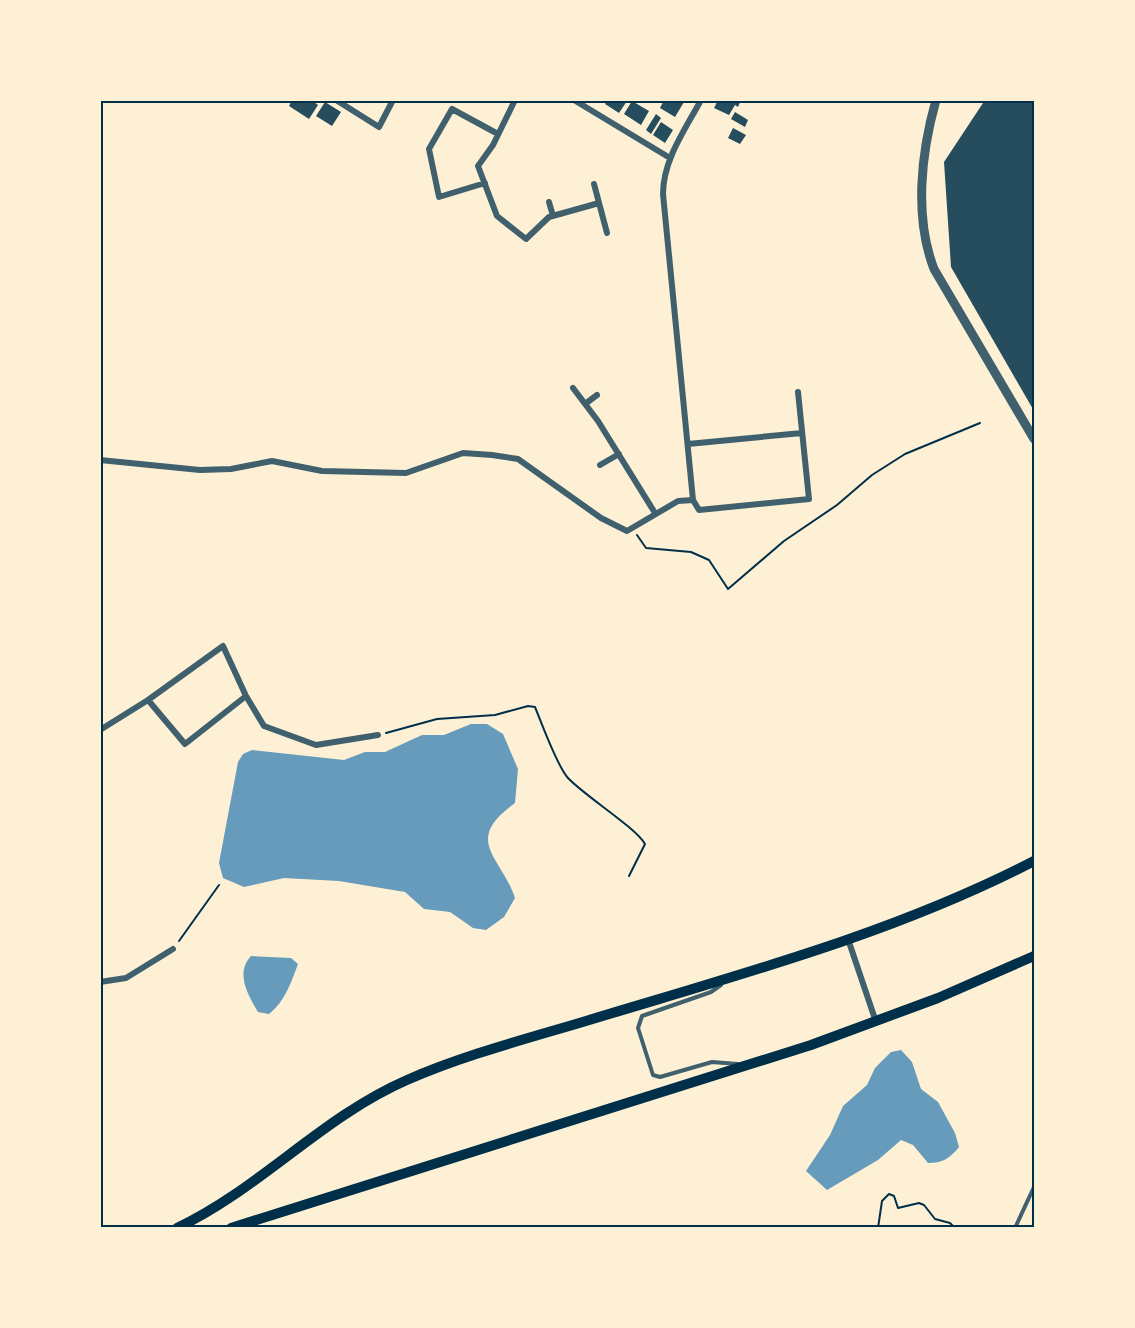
<svg xmlns="http://www.w3.org/2000/svg" width="1135" height="1328" viewBox="0 0 1135 1328" font-family="'PT Sans',sans-serif">
	<rect width="100%" height="100%" fill="#fdf0d5"/>
	<path fill="#669bbc" d="M 471,724 L 487,724 L 503,734 L 518,769 L 515,803 C 462,841 501,856 515,898 L 504,917 L 486,930 L 473,928 L 450,912 L 424,909 L 405,892 L 339,881 L 284,878 L 244,887 L 223,878 L 219,863 L 238,762 L 243,754 L 252,750 L 344,760 L 365,752 L 385,752 L 422,735 L 444,735 Z
		M 251,956 L 291,958 L 298,964 C 291,983 285,1001 269,1014 L 258,1012 C 248,995 235,973 251,956 Z
		M 901,1050 L 912,1062 L 921,1089 L 938,1102 L 955,1133 L 959,1147 C 949,1159 943,1163 928,1163 L 913,1145 L 901,1140 L 878,1160 L 827,1190 L 806,1171 L 830,1135 L 843,1106 L 867,1085 L 875,1068 L 891,1052 Z"/>
	<path fill="#264d5e" d="M 292,100 L 311,100 L 318,105 L 309,119 L 289,106 Z
		M 607,100 L 625,100 L 627,101 L 619,113 L 605,104 Z
		M 664,100 L 681,100 L 684,102 L 675,117 L 660,108 Z
		M 718,100 L 741,100 L 738,107 L 735,105 L 729,115 L 714,108 Z
		M 985,100 L 1034,100 L 1034,411 L 951,267 L 944,162 Z
		M 632,101 L 649,111 L 641,125 L 624,114 Z
		M 325,102 L 341,112 L 332,126 L 316,116 Z
		M 735,112 L 748,120 L 745,127 L 731,119 Z
		M 656,114 L 661,118 L 651,134 L 646,130 Z
		M 661,122 L 673,130 L 665,143 L 653,135 Z
		M 733,128 L 746,135 L 740,144 L 728,138 Z"/>
	<g fill="none" stroke-linecap="round" stroke-linejoin="round">
		<path stroke="#003049" stroke-width="2" d="M 637,535 L 646,548 L 691,552 L 709,560 L 728,589 L 784,541 L 837,505 L 872,475 L 905,454 L 980,423
			M 386,733 L 437,719 L 495,715 L 528,706 L 535,707 C 542,724 557,766 568,778 C 586,797 635,827 645,844 L 629,876
			M 179,941 L 219,885
			M 878,1228 L 882,1201 L 889,1194 L 894,1196 L 898,1208 L 919,1203 L 924,1205 L 935,1219 L 950,1223 L 955,1228"/>
		<path stroke="#3f606c" stroke-width="4" d="M 721,985 L 711,992 L 642,1016 L 638,1028 L 653,1075 L 660,1077 L 712,1062 L 738,1064
			M 1015,1228 L 1034,1187"/>
		<path stroke="#3f606c" stroke-width="6" d="M 336,100 L 379,127 L 393,100
			M 515,100 L 493,145 L 478,166 L 497,216 L 526,239 L 549,217 L 599,203
			M 574,100 L 670,158
			M 701,100 C 685,130 663,160 663,194 L 693,500 L 699,510 L 809,499 L 798,392
			M 485,183 L 439,197 L 429,149 L 452,109 L 498,134
			M 594,184 L 607,233
			M 549,202 L 553,216
			M 573,388 L 598,421 L 655,513
			M 585,404 L 597,395
			M 688,444 L 802,433
			M 100,460 L 200,470 L 231,469 L 272,461 L 322,471 L 406,473 L 463,453 L 492,455 L 518,459 L 601,518 L 627,531 L 678,501 L 693,500
			M 600,465 L 619,454
			M 148,700 L 185,744 L 246,696
			M 100,730 L 148,700 L 223,646 L 246,696 L 264,726 L 316,745 L 378,735
			M 848,939 L 876,1022
			M 100,982 L 126,978 L 173,949"/>
		<path stroke="#3f606c" stroke-width="9" d="M 936,100 C 921,153 914,217 934,269 L 1034,439"/>
		<path stroke="#003049" stroke-width="10" d="M 177,1228 C 261,1188 322,1117 407,1080 C 464,1055 526,1039 586,1021 C 737,975 893,934 1034,861
			M 231,1228 L 811,1045 L 938,998 L 1034,956"/>
	</g>
	<rect width="1135" height="1328" fill="none" stroke="#fdf0d5" stroke-width="204"/>
	<rect x="102" y="102" width="931" height="1124" fill="none" stroke="#003049" stroke-width="2"/>
</svg>
